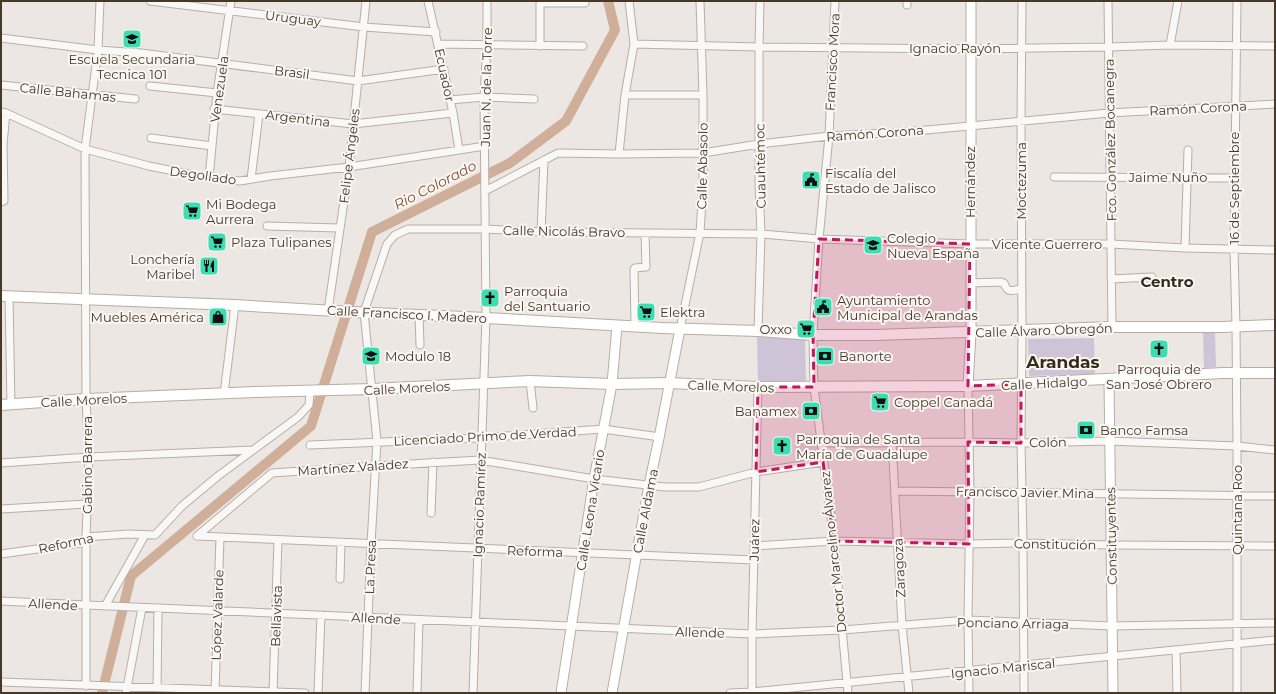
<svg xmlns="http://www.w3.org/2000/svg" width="1276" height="694" viewBox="0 0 1276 694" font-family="Montserrat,sans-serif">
	<rect width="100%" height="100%" fill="#ece7e3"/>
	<path fill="#dfd7d0" d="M 795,434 L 817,434 L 819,459 L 795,462 Z"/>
	<path fill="#cfc3d7" d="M 1203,332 L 1215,332 L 1216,367 L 1204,368 Z
		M 757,337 L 805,339 L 806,384 L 758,384 Z
		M 1094,338 L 1095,374 L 1029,376 L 1028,339 Z"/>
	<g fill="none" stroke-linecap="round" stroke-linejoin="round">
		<path stroke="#d0af9a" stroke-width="10" d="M 102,693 L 131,576 L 311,426 L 372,232 L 510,163 L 566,121 L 615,30 L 608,1"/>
		<defs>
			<path id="street" d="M 150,1 L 364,27 L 436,32
				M 428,1 L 453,113 L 459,150
				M 835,1 L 829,136 L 819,239 L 813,335 L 814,387 L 834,541 L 848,693
				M 907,1 L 907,5
				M 1022,1 L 1021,121 L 1022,331 L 1021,443 L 1023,543 L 1024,693
				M 1108,1 L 1112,327
				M 1237,1 L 1234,249 L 1236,326 L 1237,446 L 1237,693
				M 540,3 L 585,3
				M 1,38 L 98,50 L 141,53 L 358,81 L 444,69
				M 439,44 L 583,46
				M 634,44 L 759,47 L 970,49 L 1109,47 L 1170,45 L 1275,46
				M 1170,45 L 1178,1
				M 540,46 L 540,1
				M 1,85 L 135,99
				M 150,86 L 217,93
				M 625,95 L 703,95
				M 450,100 L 484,97 L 534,99
				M 214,109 L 353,124 L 453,113
				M 1,112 L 6,113 L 85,149 L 149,166 L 209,178 L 240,181 L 270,176 L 349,167 L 485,146
				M 151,138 L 212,146
				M 619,154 L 625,95 L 634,44 L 629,1
				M 1054,177 L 1234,178
				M 209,178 L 217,93 L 231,1
				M 251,179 L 259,114
				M 485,191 L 558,153 L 619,154 L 703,153 L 759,144 L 829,136 L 905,132 L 1109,113 L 1275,104
				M 1,202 L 4,201 L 3,144 L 6,113
				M 267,226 L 339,228
				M 541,232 L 544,160
				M 1185,248 L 1188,150
				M 1111,279 L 1152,277
				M 970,283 L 1001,282 L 1004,283 C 1008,294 1011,290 1022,289
				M 9,296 L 11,405
				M 328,311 L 349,167 L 366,1
				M 419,315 L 420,345
				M 635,327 L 634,269 L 635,268 L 646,267 L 645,233
				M 680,329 L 700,233 L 703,185 L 703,95 L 700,1
				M 758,331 L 761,234 L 759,184 L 759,47 L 760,1
				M 530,381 L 533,408
				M 968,386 L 970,492 L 968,620 L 969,693
				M 224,394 L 235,305
				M 892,442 L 902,625 L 909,693
				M 821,443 L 968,442 L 1021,443 L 1109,441 L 1237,446 L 1275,450
				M 310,445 L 481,438 L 603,429 L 660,437
				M 1,463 L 89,457 L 253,450
				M 895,491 L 1275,496
				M 1,509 L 87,504
				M 431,513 L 433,462
				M 197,536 L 272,473 L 376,466 L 480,460 L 594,479 L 665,487 L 699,487 L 756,472 L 823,462
				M 197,536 L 754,560
				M 754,546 L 834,541 L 969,544 L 1023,543 L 1111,545 L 1275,546
				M 1,554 L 80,543 L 86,537 L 128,534 L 155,535 L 182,506 L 218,476 L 298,417 L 309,405 L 310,391
				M 340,579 L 341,542
				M 1,601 L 87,605 L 752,634 L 842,630 L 968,620 L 1112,626 L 1275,623
				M 105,606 L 145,535
				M 1176,650 L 1177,693
				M 1,682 L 305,693
				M 86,686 L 86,537 L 89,457 L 86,399 L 85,149 L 98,50 L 100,1
				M 126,693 L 142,608
				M 157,693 L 158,608
				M 215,693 L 220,537
				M 273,693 L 278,540
				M 318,693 L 321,615
				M 365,693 L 371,544 L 377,441 L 364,312 L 387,244 L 395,235 L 408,229 L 485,229 L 541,232 L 761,234 L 819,239 L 970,244 L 1111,244 L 1185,248 L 1275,250
				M 417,693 L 419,620
				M 473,693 L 486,318 L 484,97 L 487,45 L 487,1
				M 730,693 L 752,692 L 1275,640
				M 752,693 L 752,634 L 758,387"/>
			<path id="secondary" d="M 1109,380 L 1113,693
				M 968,386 L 971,333 L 971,1
				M 561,693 L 594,479 L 612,384 L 617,326
				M 612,693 L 649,485 L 658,443 L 680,329"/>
			<path id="primary" d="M 1,296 L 235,305 L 352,312 L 486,318 L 662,328 L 758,331 L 813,335 L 875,335 L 1112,327 L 1222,327 L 1275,325
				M 1,405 L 86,399 L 255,392 L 372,389 L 530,381 L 612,384 L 669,383 L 758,387 L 968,386 L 1223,373 L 1275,373"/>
		</defs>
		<use href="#street" stroke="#b7afa7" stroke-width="9"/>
		<use href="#secondary" stroke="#b7afa7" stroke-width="11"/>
		<use href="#primary" stroke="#b9aca0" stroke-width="12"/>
		<use href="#street" stroke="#faf8f6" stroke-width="7"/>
		<use href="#secondary" stroke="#fff" stroke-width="9"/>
		<use href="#primary" stroke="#fff" stroke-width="10"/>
	</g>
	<path fill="#c2185b" fill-opacity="0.2" stroke="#c2185b" stroke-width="3" stroke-dasharray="8 5" stroke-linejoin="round" d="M 819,239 L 970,244 L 968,386 L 1021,384 L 1021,443 L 968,442 L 969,544 L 834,541 L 823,462 L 756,472 L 758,387 L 814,387 L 813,335 Z"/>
	<defs>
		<symbol id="school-square" viewBox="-11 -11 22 22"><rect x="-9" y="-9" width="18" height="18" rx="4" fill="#3bddb1" stroke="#f9f6f3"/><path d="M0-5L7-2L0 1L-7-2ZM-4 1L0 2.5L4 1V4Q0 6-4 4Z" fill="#111"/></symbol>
		<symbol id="civic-square" viewBox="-11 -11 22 22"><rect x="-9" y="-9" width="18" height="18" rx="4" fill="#3bddb1" stroke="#f9f6f3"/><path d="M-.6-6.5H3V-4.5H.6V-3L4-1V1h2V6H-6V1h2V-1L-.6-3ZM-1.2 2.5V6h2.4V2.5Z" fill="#111"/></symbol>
		<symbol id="supermarket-square" viewBox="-11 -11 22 22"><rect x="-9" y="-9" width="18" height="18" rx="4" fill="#3bddb1" stroke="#f9f6f3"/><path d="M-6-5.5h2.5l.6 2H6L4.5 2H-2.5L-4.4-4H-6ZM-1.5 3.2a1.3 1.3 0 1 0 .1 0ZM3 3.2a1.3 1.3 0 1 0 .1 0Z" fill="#111"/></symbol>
		<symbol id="university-square" viewBox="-11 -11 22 22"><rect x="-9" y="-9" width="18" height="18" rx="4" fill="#3bddb1" stroke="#f9f6f3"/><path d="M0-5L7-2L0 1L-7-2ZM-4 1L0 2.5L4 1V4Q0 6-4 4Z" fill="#111"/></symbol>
		<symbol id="restaurant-square" viewBox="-11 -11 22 22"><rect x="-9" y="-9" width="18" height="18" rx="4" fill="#3bddb1" stroke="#f9f6f3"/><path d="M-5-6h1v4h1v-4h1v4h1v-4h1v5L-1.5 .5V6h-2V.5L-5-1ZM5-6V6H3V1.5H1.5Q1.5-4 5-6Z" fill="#111"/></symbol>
		<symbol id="church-square" viewBox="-11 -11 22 22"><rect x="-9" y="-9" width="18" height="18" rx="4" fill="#3bddb1" stroke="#f9f6f3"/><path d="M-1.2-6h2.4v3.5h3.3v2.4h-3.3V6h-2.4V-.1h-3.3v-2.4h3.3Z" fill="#111"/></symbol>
		<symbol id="shop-square" viewBox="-11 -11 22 22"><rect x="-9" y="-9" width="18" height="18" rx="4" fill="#3bddb1" stroke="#f9f6f3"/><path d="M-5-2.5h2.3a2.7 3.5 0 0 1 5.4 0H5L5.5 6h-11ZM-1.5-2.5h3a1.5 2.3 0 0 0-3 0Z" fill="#111"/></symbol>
		<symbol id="bank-square" viewBox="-11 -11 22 22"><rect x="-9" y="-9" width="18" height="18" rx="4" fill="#3bddb1" stroke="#f9f6f3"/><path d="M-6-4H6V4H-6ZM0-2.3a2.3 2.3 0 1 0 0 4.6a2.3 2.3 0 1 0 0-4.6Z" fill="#111"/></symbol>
	</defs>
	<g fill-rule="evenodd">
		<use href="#school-square" x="121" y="28" width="22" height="22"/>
		<use href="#civic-square" x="800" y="169" width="22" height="22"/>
		<use href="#supermarket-square" x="181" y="200" width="22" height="22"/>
		<use href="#supermarket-square" x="206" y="231" width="22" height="22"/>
		<use href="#university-square" x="862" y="234" width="22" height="22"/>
		<use href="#restaurant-square" x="198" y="255" width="22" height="22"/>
		<use href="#church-square" x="479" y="287" width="22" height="22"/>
		<use href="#civic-square" x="812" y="296" width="22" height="22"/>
		<use href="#supermarket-square" x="635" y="301" width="22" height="22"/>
		<use href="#shop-square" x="207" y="306" width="22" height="22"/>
		<use href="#supermarket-square" x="795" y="318" width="22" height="22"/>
		<use href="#church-square" x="1148" y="338" width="22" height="22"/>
		<use href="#school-square" x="360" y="345" width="22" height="22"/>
		<use href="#bank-square" x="814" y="345" width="22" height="22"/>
		<use href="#supermarket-square" x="869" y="391" width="22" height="22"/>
		<use href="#bank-square" x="800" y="400" width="22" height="22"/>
		<use href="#bank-square" x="1075" y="419" width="22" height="22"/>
		<use href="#church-square" x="771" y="435" width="22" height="22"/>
	</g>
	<g text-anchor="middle" stroke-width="4" stroke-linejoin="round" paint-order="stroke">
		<g font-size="13" fill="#473828" stroke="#f9f6f3">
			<text transform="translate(293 18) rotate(7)" y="5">Uruguay</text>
			<text x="955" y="53">Ignacio Rayón</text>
			<text transform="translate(832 62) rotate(-87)" y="5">Francisco Mora</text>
			<text transform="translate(292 72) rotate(7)" y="5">Brasil</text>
			<text transform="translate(445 75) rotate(78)" y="5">Ecuador</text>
			<text transform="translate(486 87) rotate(-89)" y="5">Juan N. de la Torre</text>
			<text transform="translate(219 89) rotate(-82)" y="5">Venezuela</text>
			<text transform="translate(68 92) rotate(6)" y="5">Calle Bahamas</text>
			<text transform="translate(1198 108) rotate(-3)" y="5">Ramón Corona</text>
			<text transform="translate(298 118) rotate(7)" y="5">Argentina</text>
			<text transform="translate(875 133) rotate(-4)" y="5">Ramón Corona</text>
			<text transform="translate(1110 140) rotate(-91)" y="5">Fco. González Bocanegra</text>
			<text transform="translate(349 156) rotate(-83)" y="5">Felipe Ángeles</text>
			<text transform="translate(702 166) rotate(-89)" y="5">Calle Abasolo</text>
			<text transform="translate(760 166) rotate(-91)" y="5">Cuauhtémoc</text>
			<text transform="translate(203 175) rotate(8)" y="5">Degollado</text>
			<text x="1168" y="182">Jaime Nuño</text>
			<text transform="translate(1021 181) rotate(-90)" y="5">Moctezuma</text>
			<text transform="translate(970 182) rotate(-90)" y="5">Hernández</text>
			<text transform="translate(1234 188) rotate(-90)" y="5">16 de Septiembre</text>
			<text transform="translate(564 231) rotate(1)" y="5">Calle Nicolás Bravo</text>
			<text x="1047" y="249">Vicente Guerrero</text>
			<text transform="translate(407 314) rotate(3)" y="5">Calle Francisco I. Madero</text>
			<text transform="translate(1044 330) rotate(-2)" y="5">Calle Álvaro Obregón</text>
			<text transform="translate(1044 383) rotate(-3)" y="5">Calle Hidalgo</text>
			<text transform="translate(731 386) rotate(2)" y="5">Calle Morelos</text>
			<text transform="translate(407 388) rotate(-3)" y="5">Calle Morelos</text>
			<text transform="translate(84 400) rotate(-3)" y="5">Calle Morelos</text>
			<text transform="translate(485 436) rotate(-3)" y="5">Licenciado Primo de Verdad</text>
			<text transform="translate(1048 442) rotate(-1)" y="5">Colón</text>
			<text transform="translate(87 465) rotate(-90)" y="5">Gabino Barrera</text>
			<text transform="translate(353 467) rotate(-4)" y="5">Martínez Valadez</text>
			<text transform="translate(1025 492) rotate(1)" y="5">Francisco Javier Mina</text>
			<text transform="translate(479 505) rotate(-88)" y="5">Ignacio Ramírez</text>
			<text transform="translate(590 510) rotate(-81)" y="5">Calle Leona Vicario</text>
			<text transform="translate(1237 510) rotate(-90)" y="5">Quintana Roo</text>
			<text transform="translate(645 511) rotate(-79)" y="5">Calle Aldama</text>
			<text transform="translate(1111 536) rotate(-91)" y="5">Constituyentes</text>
			<text transform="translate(754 540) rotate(-89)" y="5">Juárez</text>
			<text transform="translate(66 543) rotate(-12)" y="5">Reforma</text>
			<text transform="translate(1055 544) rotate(1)" y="5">Constitución</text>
			<text transform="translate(535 551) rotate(2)" y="5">Reforma</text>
			<text transform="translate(833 552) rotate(-96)" y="5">Doctor Marcelino Álvarez</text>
			<text transform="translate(370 567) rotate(-88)" y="5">La Presa</text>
			<text transform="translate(899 568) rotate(-93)" y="5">Zaragoza</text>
			<text transform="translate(53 604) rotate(3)" y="5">Allende</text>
			<text transform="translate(217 615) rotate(-88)" y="5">López Valarde</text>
			<text transform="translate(276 616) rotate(-88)" y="5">Bellavista</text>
			<text transform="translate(376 618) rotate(3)" y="5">Allende</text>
			<text transform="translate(1013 623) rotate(1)" y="5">Ponciano Arriaga</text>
			<text transform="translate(700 632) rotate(2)" y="5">Allende</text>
			<text transform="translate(1003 668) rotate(-6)" y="5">Ignacio Mariscal</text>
		</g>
		<g font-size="13" fill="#473828" stroke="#f9f6f3" text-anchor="start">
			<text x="132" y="64" text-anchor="middle">Escuela Secundaria<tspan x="132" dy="15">Tecnica 101</tspan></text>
			<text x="825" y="178">Fiscalía del<tspan x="825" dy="15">Estado de Jalisco</tspan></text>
			<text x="206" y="209">Mi Bodega<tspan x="206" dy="15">Aurrera</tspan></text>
			<text x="887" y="243">Colegio<tspan x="887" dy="15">Nueva España</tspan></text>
			<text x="231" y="247">Plaza Tulipanes</text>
			<text x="195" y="264" text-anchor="end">Lonchería<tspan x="195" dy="15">Maribel</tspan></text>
			<text x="504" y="296">Parroquia<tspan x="504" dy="15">del Santuario</tspan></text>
			<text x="837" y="305">Ayuntamiento<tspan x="837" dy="15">Municipal de Arandas</tspan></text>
			<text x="660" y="317">Elektra</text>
			<text x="204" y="322" text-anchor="end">Muebles América</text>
			<text x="792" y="334" text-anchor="end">Oxxo</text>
			<text x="385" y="361">Modulo 18</text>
			<text x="839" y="361">Banorte</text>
			<text x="1159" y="374" text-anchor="middle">Parroquia de<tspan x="1159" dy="15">San José Obrero</tspan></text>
			<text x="894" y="407">Coppel Canadá</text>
			<text x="797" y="416" text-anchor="end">Banamex</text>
			<text x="1100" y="435">Banco Famsa</text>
			<text x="796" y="444">Parroquia de Santa<tspan x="796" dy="15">María de Guadalupe</tspan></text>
		</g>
		<g font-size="14" font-style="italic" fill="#80502d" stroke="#f9f6f3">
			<text transform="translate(435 185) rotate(-27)" y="5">Rio Colorado</text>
		</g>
		<g font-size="15" font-weight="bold" fill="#382a1a" stroke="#f9f6f3">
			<text x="1167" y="287">Centro</text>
		</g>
		<g font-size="17" font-weight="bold" fill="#382a1a" stroke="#f9f6f3">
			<text x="1063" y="368">Arandas</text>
		</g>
	</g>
	<rect width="1276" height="694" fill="none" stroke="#473828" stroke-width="4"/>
</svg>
